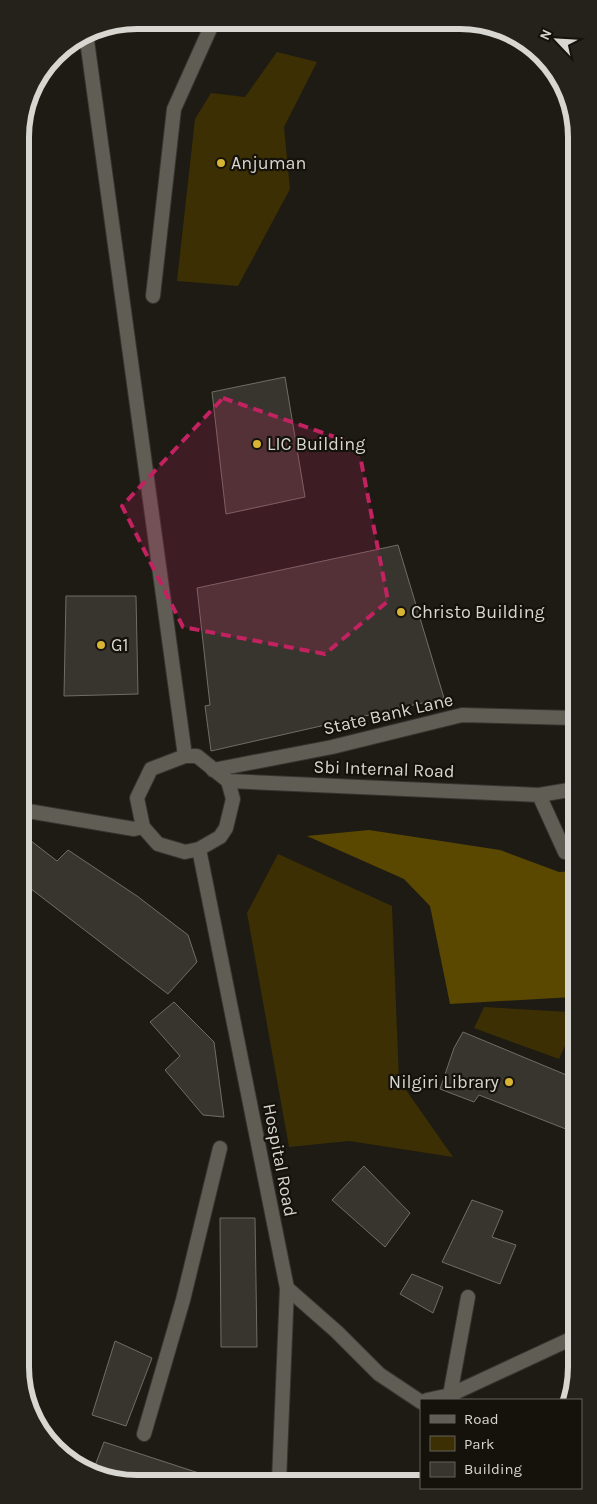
<svg xmlns="http://www.w3.org/2000/svg" width="597" height="1504" viewBox="0 0 597 1504" font-family="Karla,sans-serif">
	<rect width="100%" height="100%" fill="#1d1b14"/>
	<path fill="#3c2f03" d="M 277,52 L 317,62 L 284,127 L 290,189 L 238,286 L 177,281 L 195,119 L 211,93 L 245,97 Z
		M 278,854 L 392,906 L 399,1080 L 453,1157 L 349,1141 L 289,1147 L 247,913 Z
		M 484,1007 L 570,1012 L 574,1026 L 559,1059 L 474,1028 Z"/>
	<path fill="#5a4800" d="M 369,830 L 500,850 L 559,872 L 575,871 L 576,1005 L 573,997 L 450,1004 L 430,906 L 404,879 L 307,836 Z"/>
	<path fill="#38352e" stroke="#706d65" d="M 285,377 L 305,497 L 226,514 L 212,392 Z
		M 398,545 L 444,698 L 211,751 L 205,706 L 210,705 L 197,588 Z
		M 66,596 L 136,596 L 138,694 L 64,696 Z
		M 22,834 L 57,861 L 68,850 L 137,896 L 188,935 L 197,962 L 168,994 L 22,882 Z
		M 174,1002 L 214,1042 L 224,1117 L 203,1115 L 165,1070 L 180,1056 L 150,1022 Z
		M 463,1032 L 576,1079 L 576,1133 L 479,1095 L 474,1102 L 440,1089 L 454,1048 Z
		M 364,1166 L 410,1213 L 385,1247 L 332,1200 Z
		M 472,1200 L 503,1211 L 492,1237 L 516,1245 L 500,1284 L 442,1262 Z
		M 220,1218 L 255,1218 L 257,1347 L 221,1347 Z
		M 412,1274 L 443,1287 L 433,1313 L 400,1294 Z
		M 115,1341 L 152,1358 L 126,1426 L 92,1415 Z
		M 104,1442 L 211,1477 L 210,1481 L 114,1482 L 93,1471 Z"/>
	<g fill="none" stroke-linecap="round" stroke-linejoin="round">
		<defs>
			<path id="minor" d="M 153,296 L 174,109 L 214,20
				M 213,770 L 332,747 L 462,715 L 575,718
				M 228,781 L 539,795 L 575,789
				M 539,795 L 565,852 L 575,851
				M 287,1288 L 337,1332 L 379,1374 L 421,1402
				M 450,1395 L 468,1297
				M 427,1400 L 450,1395 L 577,1336
				M 144,1434 L 183,1300 L 220,1148"/>
			<path id="tertiary" d="M 86,33 L 185,756
				M 185,756 L 197,756 L 228,781 L 233,799 L 226,828 L 220,837 L 199,849 L 185,852 L 158,844 L 143,827 L 137,798 L 151,769 Z
				M 22,810 L 134,829 L 143,827
				M 199,849 L 287,1288 L 279,1481
				M 450,1395 L 453,1400"/>
		</defs>
		<use href="#minor" stroke="#363430" stroke-width="16"/>
		<use href="#tertiary" stroke="#363430" stroke-width="16"/>
		<use href="#minor" stroke="#5f5d54" stroke-width="14"/>
		<use href="#tertiary" stroke="#5f5d54" stroke-width="14"/>
	</g>
	<path fill="#c32261" fill-opacity="0.2" stroke="#c32261" stroke-width="4" stroke-dasharray="10 6" stroke-linejoin="round" d="M 223,398 L 358,445 L 388,601 L 325,654 L 183,627 L 122,506 Z"/>
	<g fill="#d8b434" stroke="#14120b" stroke-width="2">
		<circle cx="221" cy="163" r="5"/>
		<circle cx="257" cy="444" r="5"/>
		<circle cx="401" cy="612" r="5"/>
		<circle cx="101" cy="645" r="5"/>
		<circle cx="509" cy="1082" r="5"/>
	</g>
	<g text-anchor="middle" stroke-width="4.5" stroke-linejoin="round" paint-order="stroke">
		<g font-size="18" fill="#d8d6d1" stroke="#14120b" text-anchor="start">
			<text x="231" y="169">Anjuman</text>
			<text x="267" y="450">LIC Building</text>
			<text x="411" y="618">Christo Building</text>
			<text x="111" y="651">G1</text>
			<text x="499" y="1088" text-anchor="end">Nilgiri Library</text>
		</g>
		<g font-size="18" fill="#d8d6d1" stroke="#14120b">
			<text transform="translate(388 714) rotate(-13)" y="6">State Bank Lane</text>
			<text transform="translate(384 769) rotate(2)" y="6">Sbi Internal Road</text>
			<text transform="translate(280 1160) rotate(79)" y="6">Hospital Road</text>
		</g>
	</g>
	<path d="M0 0H597V1504H0ZM137 29H460A108 108 0 0 1 568 137V1367A108 108 0 0 1 460 1475H137A108 108 0 0 1 29 1367V137A108 108 0 0 1 137 29Z" fill="#24221b" fill-rule="evenodd"/>
	<path fill="none" stroke="#d8d6d1" stroke-width="6" d="M137 29H460A108 108 0 0 1 568 137V1367A108 108 0 0 1 460 1475H137A108 108 0 0 1 29 1367V137A108 108 0 0 1 137 29Z"/>
	<rect x="420" y="1399" width="162" height="90" fill="#14120b" stroke="#62605a"/>
	<rect x="430" y="1415" width="25" height="8" fill="#5f5d54" stroke="#62605a"/>
	<text x="464" y="1424" font-size="15" fill="#d8d6d1">Road</text>
	<rect x="430" y="1436" width="25" height="15" fill="#3c2f03" stroke="#62605a"/>
	<text x="464" y="1449" font-size="15" fill="#d8d6d1">Park</text>
	<rect x="430" y="1462" width="25" height="15" fill="#38352e" stroke="#62605a"/>
	<text x="464" y="1474" font-size="15" fill="#d8d6d1">Building</text>
	<g transform="translate(557 40) rotate(295)" stroke="#14120b" stroke-width="4" paint-order="stroke">
	<path d="M0-4L9 19L0 12L-9 19Z" fill="#d8d6d1"/>
	<text y="-8" font-size="14" font-weight="bold" text-anchor="middle" fill="#d8d6d1">N</text>
	</g>
</svg>
